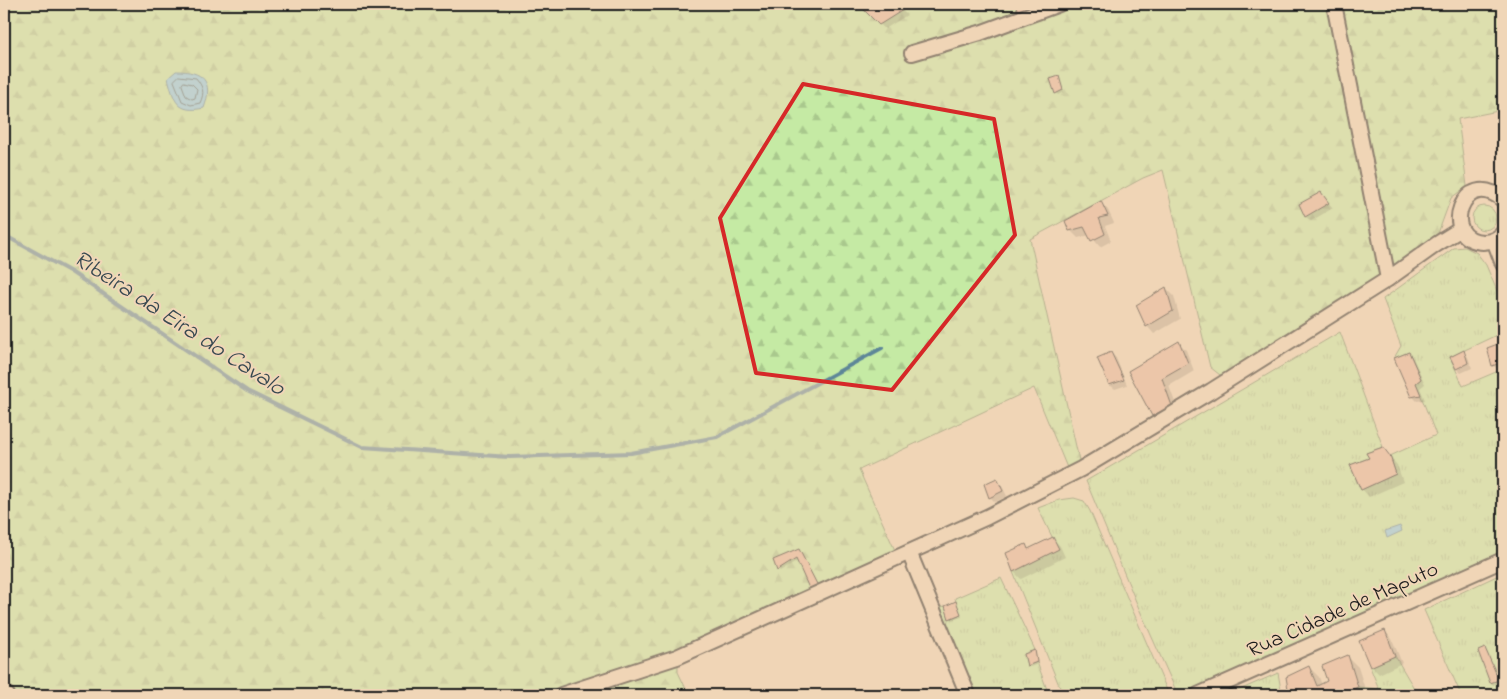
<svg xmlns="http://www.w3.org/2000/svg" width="1507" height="699" viewBox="0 0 1507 699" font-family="'Indie Flower',sans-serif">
	<defs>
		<pattern id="grass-tufts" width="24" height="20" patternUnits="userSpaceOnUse" patternTransform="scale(1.25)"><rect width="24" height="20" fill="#c5eaa4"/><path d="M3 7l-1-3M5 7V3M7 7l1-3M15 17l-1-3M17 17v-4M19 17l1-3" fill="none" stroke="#a9c88d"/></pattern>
		<pattern id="forest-firs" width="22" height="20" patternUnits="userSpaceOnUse" patternTransform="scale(1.25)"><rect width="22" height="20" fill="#c5eaa4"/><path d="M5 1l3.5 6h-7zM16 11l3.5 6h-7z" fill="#a9c88d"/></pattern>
	</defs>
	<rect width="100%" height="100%" fill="#f0d6b7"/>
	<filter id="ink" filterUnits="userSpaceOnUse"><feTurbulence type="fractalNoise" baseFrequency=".02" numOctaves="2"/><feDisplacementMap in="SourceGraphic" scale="10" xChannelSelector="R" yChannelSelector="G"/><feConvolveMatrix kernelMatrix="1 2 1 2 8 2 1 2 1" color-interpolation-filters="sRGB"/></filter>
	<g filter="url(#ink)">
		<path fill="url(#grass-tufts)" stroke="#708360" d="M1472 218a12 12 0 1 1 24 0a12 12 0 1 1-24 0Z
			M 1465,247 L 1477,253 L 1486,265 L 1503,305 L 1503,332 L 1450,357 L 1463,386 L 1503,369 L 1503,552 L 1183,695 L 1178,695 L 1137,604 L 1086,481 L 1340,332 L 1383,447 L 1366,453 L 1369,458 L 1350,465 L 1361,490 L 1396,474 L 1390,456 L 1436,435 L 1416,383 L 1421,379 L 1409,352 L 1394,358 L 1401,346 L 1383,299 L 1454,248 Z
			M 1074,498 L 1084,501 L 1090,511 L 1169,695 L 1063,695 L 1013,572 L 1058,549 L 1038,508 L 1059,500 Z
			M 1503,573 L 1503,695 L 1461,695 L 1424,610 Z
			M 1001,578 L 1035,650 L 1024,654 L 1027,665 L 1037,662 L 1049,695 L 968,695 L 932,609 L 945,606 L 949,618 L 960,615 L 955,598 Z
			M 1395,656 L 1418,695 L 1346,695 L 1358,687 L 1379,689 L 1370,667 Z
			M 1278,673 L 1282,695 L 1228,695 Z"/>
		<path fill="url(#forest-firs)" stroke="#708360" d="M 4,4 L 1503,4 L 1503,110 L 1458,119 L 1467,186 L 1451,198 L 1437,236 L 1367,288 L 1234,371 L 1220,375 L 1210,367 L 1163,170 L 1143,178 L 1030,239 L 1081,469 L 1070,475 L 1034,388 L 859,470 L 898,557 L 678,657 L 678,672 L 689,695 L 4,695 Z"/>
		<path fill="#89cdea" stroke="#5d8698" d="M 176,71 C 203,71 214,81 204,108 C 177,114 174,101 168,78 Z
			M 1400,526 L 1402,531 L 1387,538 L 1385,531 Z"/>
		<path fill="#0003" d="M 874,4 L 895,4 L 907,15 L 885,29 L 864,9 Z
			M 1059,77 L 1064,92 L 1058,95 L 1056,93 Z
			M 1321,194 L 1333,208 L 1311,221 L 1306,217 L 1301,205 Z
			M 1101,203 L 1108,210 L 1114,223 L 1105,226 L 1111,241 L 1100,247 L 1090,235 L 1078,238 L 1070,230 Z
			M 1166,288 L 1174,296 L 1180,319 L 1154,334 L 1147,326 Z
			M 1179,343 L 1186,350 L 1194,371 L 1169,386 L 1179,413 L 1160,423 L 1153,415 L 1129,372 Z
			M 1503,344 L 1503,368 L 1498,370 L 1493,365 L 1488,349 Z
			M 1463,352 L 1468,357 L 1472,368 L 1461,373 L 1457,369 Z
			M 1111,353 L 1116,358 L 1127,385 L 1115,389 L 1110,385 L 1099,358 Z
			M 1409,354 L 1413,358 L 1425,384 L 1420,388 L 1425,400 L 1417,401 L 1412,396 Z
			M 1382,448 L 1397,465 L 1403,482 L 1369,497 L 1362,489 L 1371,459 Z
			M 996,479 L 1001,484 L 1007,496 L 995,502 L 990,497 Z
			M 1052,538 L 1060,546 L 1065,557 L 1021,579 L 1014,572 L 1007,554 L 1025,545 L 1030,550 Z
			M 800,552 L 822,594 L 798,561 L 780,572 L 778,570 Z
			M 956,603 L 962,617 L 952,620 L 950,618 Z
			M 1385,631 L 1392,639 L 1402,663 L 1379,674 L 1371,666 Z
			M 1485,650 L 1487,652 L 1501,682 L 1493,685 L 1491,683 L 1479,652 Z
			M 1034,652 L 1036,654 L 1038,664 L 1030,667 L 1028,665 Z
			M 1348,657 L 1358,667 L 1367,695 L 1291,695 L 1288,678 L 1309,667 L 1319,677 L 1322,685 L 1328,682 Z"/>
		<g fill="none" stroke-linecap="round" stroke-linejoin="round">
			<path stroke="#48636e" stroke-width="1" d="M 179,76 L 196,78 C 203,87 205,92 200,103 L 191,105 L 182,101 L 174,81 Z
				M 184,82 L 192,84 L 197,89 L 195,98 L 192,99 L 186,96 L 182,85 Z"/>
			<path stroke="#5d8698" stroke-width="4" d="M 4,235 L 71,272 L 247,391 L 362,447 L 510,457 L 631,453 L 717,437 L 882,348"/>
		</g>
		<path fill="#e7b49a" stroke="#1c1c1c" d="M 871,4 L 896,4 L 903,10 L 879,25 L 862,8 Z
			M 1015,4 L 1036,4 L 1037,6 L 1018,12 Z
			M 1059,76 L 1063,90 L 1055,94 L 1050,79 Z
			M 1321,192 L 1329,203 L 1305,217 L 1299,204 Z
			M 1101,201 L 1108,216 L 1099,218 L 1105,234 L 1091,241 L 1084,227 L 1069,231 L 1065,221 Z
			M 1166,287 L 1173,311 L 1146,327 L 1136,305 Z
			M 1179,341 L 1188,363 L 1162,378 L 1172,406 L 1152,416 L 1128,371 Z
			M 1503,342 L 1503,362 L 1492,366 L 1487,348 Z
			M 1464,350 L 1468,363 L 1456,369 L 1450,357 Z
			M 1111,352 L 1124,380 L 1109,385 L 1097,358 Z
			M 1409,352 L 1421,379 L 1416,383 L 1421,395 L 1411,397 L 1394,358 Z
			M 1383,447 L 1390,456 L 1396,474 L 1361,490 L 1350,465 L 1369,458 L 1366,453 Z
			M 997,478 L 1003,491 L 989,498 L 984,484 Z
			M 1053,537 L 1059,549 L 1013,572 L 1006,553 L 1026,544 L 1028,549 Z
			M 799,549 L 821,592 L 812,595 L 796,559 L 777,571 L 773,560 Z
			M 956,601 L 961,614 L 949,619 L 945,606 Z
			M 1385,630 L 1395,656 L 1370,667 L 1359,641 Z
			M 1485,648 L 1499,680 L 1490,683 L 1478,651 Z
			M 1035,650 L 1037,662 L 1027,666 L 1024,654 Z
			M 1348,655 L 1358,687 L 1337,695 L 1289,695 L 1286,677 L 1309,666 L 1317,686 L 1327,681 L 1322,666 Z
			M 1440,689 L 1459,695 L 1426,695 Z"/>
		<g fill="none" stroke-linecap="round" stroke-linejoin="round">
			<defs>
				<path id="street" d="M 1334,4 L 1388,279
					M 912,53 L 980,33 L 1059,4
					M 1503,200 C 1463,165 1438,240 1483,242 C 1491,242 1498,239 1503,233
					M 1494,240 L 1503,264
					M 909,552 L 968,695
					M 4,693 L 7,695
					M 561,695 L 677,657 L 987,517 L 1081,469 L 1211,391 L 1388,279 L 1437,244 L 1461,229
					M 1198,695 L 1503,560"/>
			</defs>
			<use href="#street" stroke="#1c1c1c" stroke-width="18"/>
			<use href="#street" stroke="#f0d6b7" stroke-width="14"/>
		</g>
	</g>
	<path d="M0 0H1507V699H0ZM 803,84 L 994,119 L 1015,235 L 892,390 L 756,373 L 720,218 Z" fill="#f0d6b7" fill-opacity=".55" fill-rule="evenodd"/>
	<path fill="none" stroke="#d62828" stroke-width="4" stroke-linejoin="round" d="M 803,84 L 994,119 L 1015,235 L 892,390 L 756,373 L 720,218 Z"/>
	<g text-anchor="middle" stroke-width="4" stroke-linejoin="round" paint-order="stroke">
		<g font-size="22" fill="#1c1c1c" stroke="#f0d6b7">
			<text transform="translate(1342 608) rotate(-24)" y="8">Rua Cidade de Maputo</text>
		</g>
		<g font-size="24" font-style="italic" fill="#374850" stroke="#f0d6b7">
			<text transform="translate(180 322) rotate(33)" y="8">Ribeira da Eira do Cavalo</text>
		</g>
	</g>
	<rect width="1507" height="699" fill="none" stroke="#f0d6b7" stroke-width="20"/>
	<rect x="10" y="10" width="1487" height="679" fill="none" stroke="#1c1c1c" stroke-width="2" filter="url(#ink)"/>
</svg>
